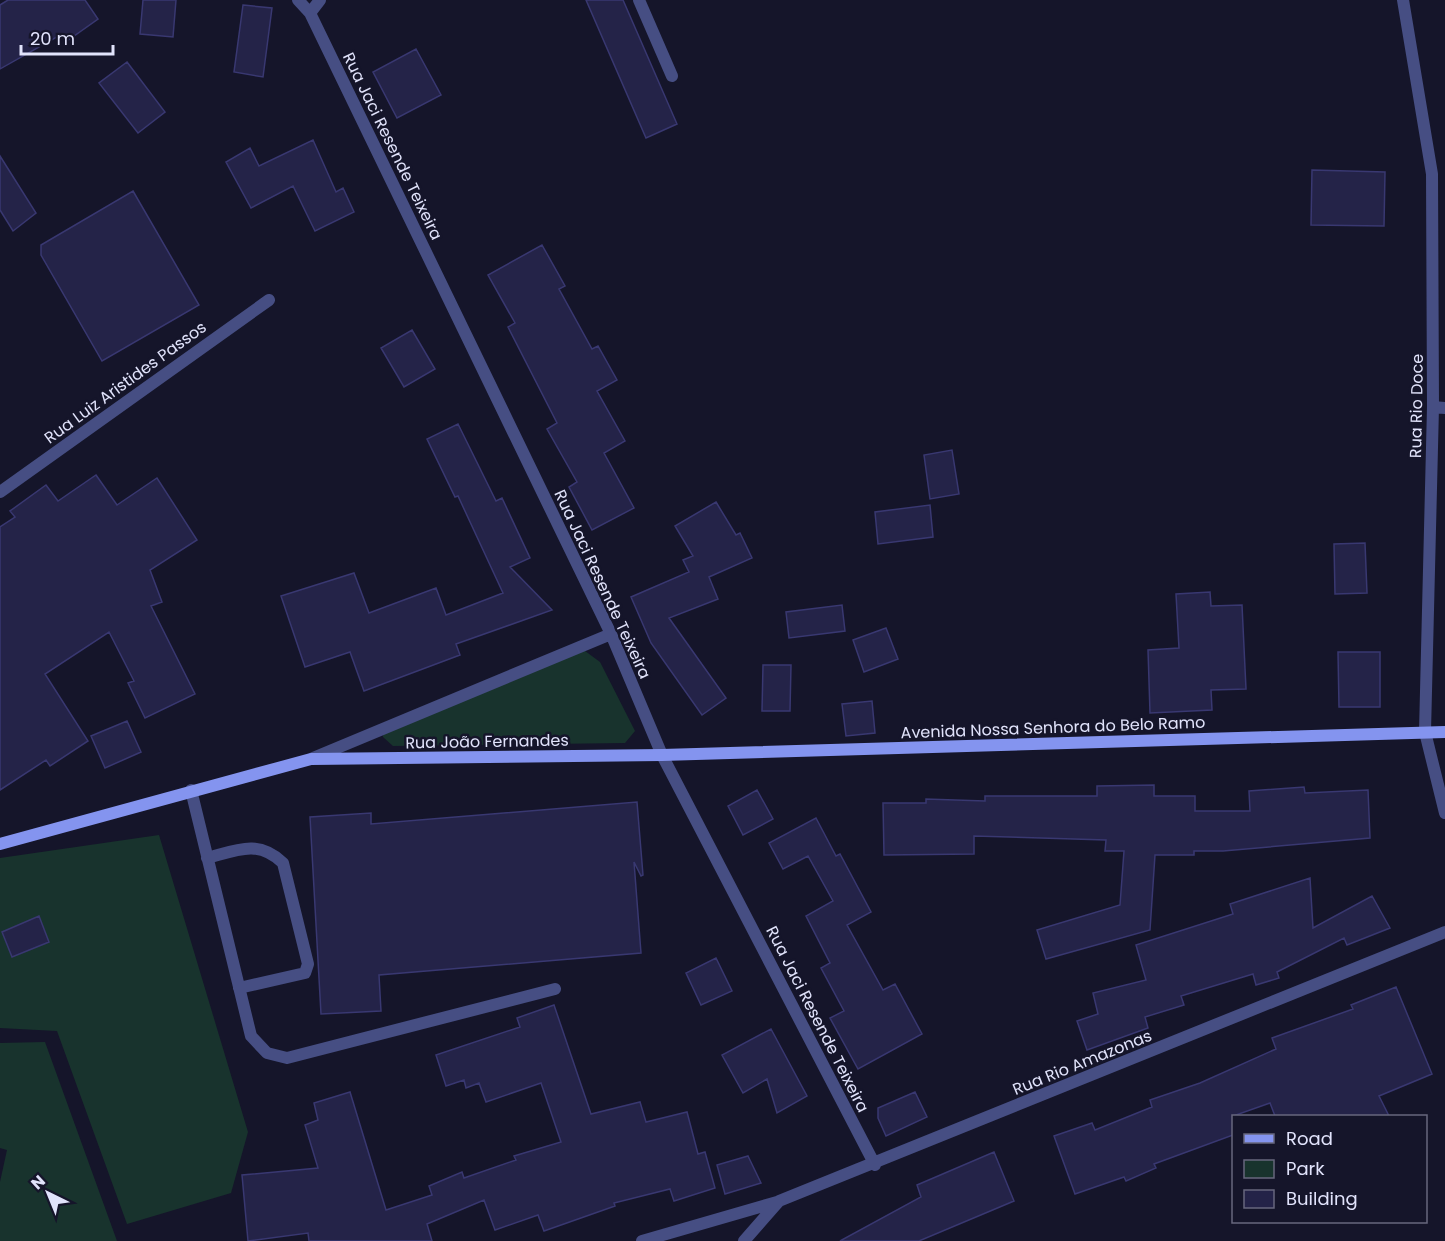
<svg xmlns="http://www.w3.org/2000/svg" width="1445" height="1241" viewBox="0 0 1445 1241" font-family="Poppins,sans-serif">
	<rect width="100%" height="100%" fill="#15152a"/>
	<path fill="#18332d" d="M 581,648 L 600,662 L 635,731 L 625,743 L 393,746 L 383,737 L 383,734 Z
		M 159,835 L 248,1132 L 231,1193 L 127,1224 L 57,1031 L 0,1028 L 0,858 Z
		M 45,1042 L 117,1241 L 0,1241 L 0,1182 L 7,1150 L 0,1148 L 0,1043 Z"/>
	<path fill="#242348" stroke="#393871" stroke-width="1.5" d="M 8,0 L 85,0 L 98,19 L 67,41 L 62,34 L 0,69 L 0,5 Z
		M 143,0 L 176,0 L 173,37 L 140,34 Z
		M 586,0 L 623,0 L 677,124 L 646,138 Z
		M 243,5 L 272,8 L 263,77 L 234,72 Z
		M 416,49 L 441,95 L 397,118 L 373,72 Z
		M 127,62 L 165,112 L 138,133 L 99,83 Z
		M 313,140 L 336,192 L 343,188 L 354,212 L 315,231 L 293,186 L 251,208 L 226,162 L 250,148 L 259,166 Z
		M 0,156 L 36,213 L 13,231 L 0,210 Z
		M 1312,170 L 1385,172 L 1384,226 L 1311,225 Z
		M 133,191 L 199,305 L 102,361 L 41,255 L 41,245 Z
		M 542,245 L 565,286 L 559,289 L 592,349 L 598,346 L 617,380 L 597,391 L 625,441 L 604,453 L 634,508 L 592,530 L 569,487 L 577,482 L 547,429 L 557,423 L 508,327 L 515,323 L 488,275 Z
		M 412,330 L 435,369 L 404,387 L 381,348 Z
		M 458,424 L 496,501 L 502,498 L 530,558 L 510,567 L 552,610 L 456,644 L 460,655 L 364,691 L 350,652 L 305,667 L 281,596 L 354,573 L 369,613 L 436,588 L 446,615 L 503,593 L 458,496 L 455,497 L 427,439 Z
		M 952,450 L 959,494 L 930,499 L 924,455 Z
		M 96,475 L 117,505 L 157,478 L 197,540 L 150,570 L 162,602 L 151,606 L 195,694 L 145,718 L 128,683 L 134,681 L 109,632 L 45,674 L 88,741 L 50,766 L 46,760 L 0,790 L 0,527 L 15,517 L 10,511 L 46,485 L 58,501 Z
		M 716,502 L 736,535 L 740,533 L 752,558 L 709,577 L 718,599 L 669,618 L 726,698 L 702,715 L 651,643 L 631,597 L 689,572 L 683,560 L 693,556 L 675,526 Z
		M 930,505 L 933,537 L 878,544 L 875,512 Z
		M 1365,543 L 1367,593 L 1335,594 L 1334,544 Z
		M 1210,592 L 1211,606 L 1242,605 L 1246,689 L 1211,690 L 1212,710 L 1150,713 L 1148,650 L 1179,648 L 1176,594 Z
		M 842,605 L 845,631 L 789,638 L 786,612 Z
		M 886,628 L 898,659 L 864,672 L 853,640 Z
		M 1338,652 L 1380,652 L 1380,707 L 1339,707 Z
		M 763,665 L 791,665 L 790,711 L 762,711 Z
		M 872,701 L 875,733 L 846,736 L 842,704 Z
		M 127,721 L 141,752 L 105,768 L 91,736 Z
		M 1154,785 L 1154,796 L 1195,796 L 1195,811 L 1250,811 L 1249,791 L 1304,787 L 1305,793 L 1368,790 L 1370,838 L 1223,851 L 1194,851 L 1194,855 L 1155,855 L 1150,930 L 1046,959 L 1037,930 L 1120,905 L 1124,851 L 1105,851 L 1106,840 L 974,836 L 974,854 L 884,855 L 883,803 L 926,803 L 926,799 L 985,801 L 985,796 L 1097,796 L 1097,786 Z
		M 757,790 L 773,819 L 743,835 L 728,806 Z
		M 637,802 L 643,875 L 641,876 L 634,862 L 641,953 L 379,975 L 381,1011 L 321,1014 L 310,817 L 371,813 L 371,824 Z
		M 816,818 L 836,856 L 840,854 L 871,912 L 847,925 L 883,990 L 895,984 L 922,1034 L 858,1069 L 830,1018 L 844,1011 L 821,968 L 830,963 L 806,916 L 833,901 L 808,856 L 783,869 L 769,843 Z
		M 1310,878 L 1313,928 L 1372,896 L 1390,928 L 1347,945 L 1344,938 L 1277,972 L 1279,978 L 1256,985 L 1253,974 L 1181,996 L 1184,1005 L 1145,1017 L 1148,1028 L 1087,1050 L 1077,1021 L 1098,1014 L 1093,993 L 1146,980 L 1136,945 L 1233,914 L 1230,904 Z
		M 39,916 L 49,942 L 12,957 L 2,932 Z
		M 716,958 L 732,991 L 701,1005 L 686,973 Z
		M 1396,987 L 1432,1074 L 1379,1096 L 1389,1116 L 1275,1116 L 1270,1103 L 1233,1116 L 1233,1135 L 1154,1164 L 1156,1168 L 1126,1181 L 1124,1177 L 1075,1194 L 1054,1136 L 1092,1123 L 1095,1130 L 1152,1107 L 1150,1100 L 1200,1083 L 1276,1049 L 1272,1038 L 1353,1009 L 1351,1005 Z
		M 554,1005 L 591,1114 L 640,1102 L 646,1122 L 687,1112 L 698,1154 L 705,1152 L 715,1188 L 674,1201 L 670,1189 L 614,1203 L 615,1206 L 544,1231 L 538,1215 L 495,1230 L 484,1200 L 427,1224 L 432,1241 L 309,1241 L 308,1233 L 248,1241 L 242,1175 L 318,1168 L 305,1125 L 318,1120 L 314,1103 L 350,1092 L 386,1210 L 432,1195 L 429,1186 L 462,1172 L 464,1178 L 516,1160 L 514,1156 L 561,1142 L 541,1083 L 486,1102 L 479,1083 L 466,1088 L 464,1080 L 446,1086 L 436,1055 L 520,1027 L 517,1018 Z
		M 771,1029 L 807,1096 L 777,1113 L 767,1079 L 743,1093 L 722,1055 Z
		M 915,1092 L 927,1117 L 886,1136 L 878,1118 L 878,1108 Z
		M 994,1152 L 1014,1201 L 919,1241 L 840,1241 L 921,1197 L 917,1185 Z
		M 748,1156 L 761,1183 L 725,1194 L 717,1165 Z"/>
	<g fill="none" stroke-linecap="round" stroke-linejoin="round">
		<path stroke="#464e83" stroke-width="12" d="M 191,790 L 251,1036 L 267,1053 L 287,1058 L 555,989
			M 207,858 C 237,850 258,839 283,863 L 308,964 L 305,973 L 239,988"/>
		<path stroke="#464e83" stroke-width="12" d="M 298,0 L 310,13 L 611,634 L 662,755 L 875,1165
			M 639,0 L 672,76
			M 1403,0 L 1432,174 L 1433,407 L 1425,732 L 1445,813
			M 310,13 L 320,0
			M 1433,407 L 1445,408
			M 0,492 L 269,300
			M 313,758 L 611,634
			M 642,1241 L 777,1202
			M 744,1241 L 779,1201 L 1445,932"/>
		<path stroke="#8494ef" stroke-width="12" d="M 0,844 L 311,759 L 662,755 L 1445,732"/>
	</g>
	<g text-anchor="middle" stroke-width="5" stroke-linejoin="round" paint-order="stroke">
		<g font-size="16" fill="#e1e3fb" stroke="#15152a">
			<text transform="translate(393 146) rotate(64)" y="6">Rua Jaci Resende Teixeira</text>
			<text transform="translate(125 382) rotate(-36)" y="6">Rua Luiz Aristides Passos</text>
			<text transform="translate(1416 406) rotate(-89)" y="6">Rua Rio Doce</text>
			<text transform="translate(603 584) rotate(65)" y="6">Rua Jaci Resende Teixeira</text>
			<text transform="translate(1053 727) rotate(-2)" y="6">Avenida Nossa Senhora do Belo Ramo</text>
			<text transform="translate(487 741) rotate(-1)" y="6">Rua João Fernandes</text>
			<text transform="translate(818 1019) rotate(63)" y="6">Rua Jaci Resende Teixeira</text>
			<text transform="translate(1082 1062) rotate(-22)" y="6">Rua Rio Amazonas</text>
		</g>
	</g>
	<rect x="1232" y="1115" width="195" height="108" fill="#15152a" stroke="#67677e" stroke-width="1.5"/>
	<rect x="1244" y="1134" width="30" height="9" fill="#8494ef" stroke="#67677e" stroke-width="1.5"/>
	<text x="1286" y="1145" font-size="18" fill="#e1e3fb">Road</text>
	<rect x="1244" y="1160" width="30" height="18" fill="#18332d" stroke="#67677e" stroke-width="1.5"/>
	<text x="1286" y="1175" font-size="18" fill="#e1e3fb">Park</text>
	<rect x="1244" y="1190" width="30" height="18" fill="#242348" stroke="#67677e" stroke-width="1.5"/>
	<text x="1286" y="1205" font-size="18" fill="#e1e3fb">Building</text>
	<g transform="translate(48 1193) rotate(317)" stroke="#15152a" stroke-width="4.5" paint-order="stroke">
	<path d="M0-4.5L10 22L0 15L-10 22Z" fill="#e1e3fb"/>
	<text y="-9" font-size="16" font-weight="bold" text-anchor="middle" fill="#e1e3fb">N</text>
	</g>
	<path d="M21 45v9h92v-9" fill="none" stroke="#e1e3fb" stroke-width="3"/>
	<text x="30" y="45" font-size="18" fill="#e1e3fb" stroke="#15152a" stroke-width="4.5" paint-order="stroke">20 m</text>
</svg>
